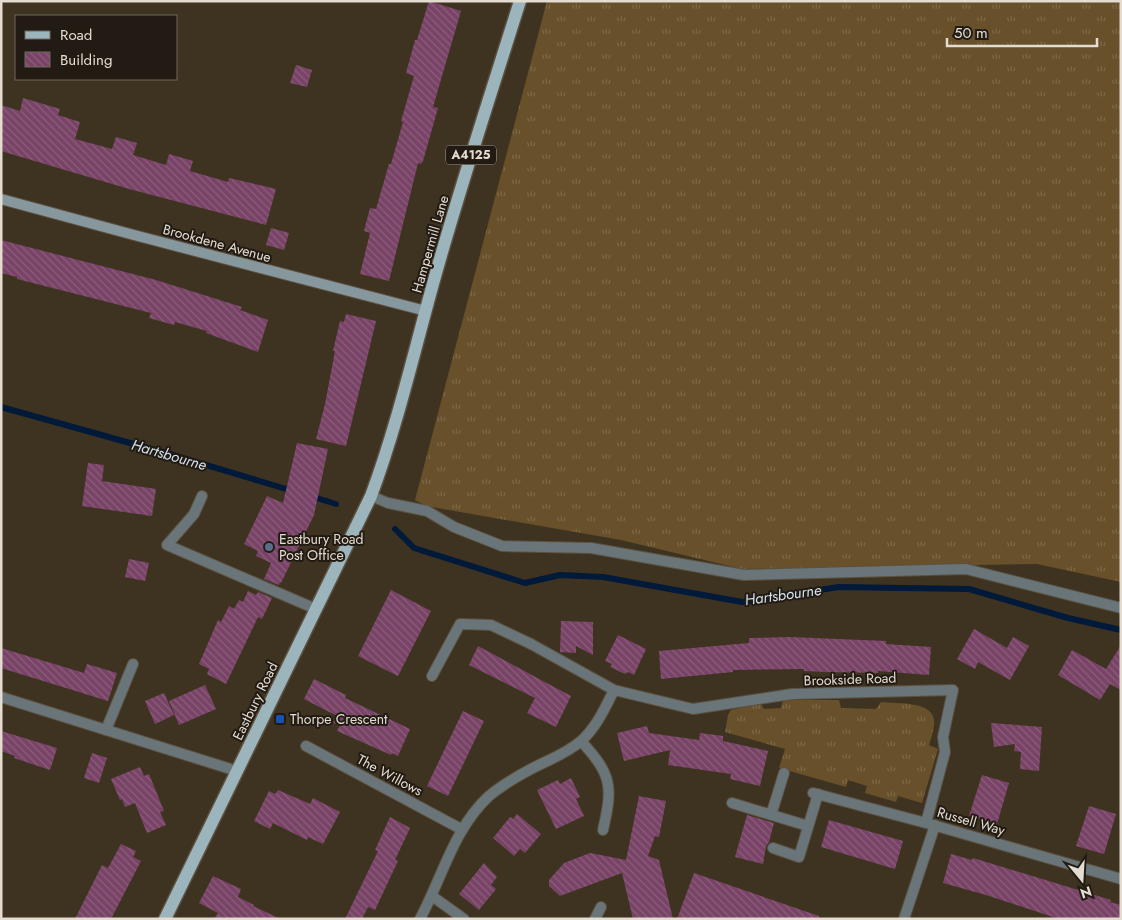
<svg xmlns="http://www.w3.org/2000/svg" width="1122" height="920" viewBox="0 0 1122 920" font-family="Jost,sans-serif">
	<defs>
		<pattern id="grass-tufts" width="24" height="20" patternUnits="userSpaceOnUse" patternTransform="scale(1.25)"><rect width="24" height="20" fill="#67502a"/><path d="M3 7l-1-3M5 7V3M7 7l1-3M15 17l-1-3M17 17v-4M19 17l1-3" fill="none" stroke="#7d6948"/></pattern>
		<pattern id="building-back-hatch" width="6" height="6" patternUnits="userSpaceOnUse" patternTransform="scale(1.25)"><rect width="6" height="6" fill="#784366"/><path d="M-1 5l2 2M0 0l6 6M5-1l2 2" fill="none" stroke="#8b5e7b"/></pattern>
	</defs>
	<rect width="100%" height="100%" fill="#3e3321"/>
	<path fill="url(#grass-tufts)" d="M 547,1 L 1121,1 L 1121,582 L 1037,564 L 742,569 L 621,540 L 426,506 L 415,500 Z
		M 783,700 L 839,700 L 841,708 L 876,709 L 881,702 C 898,704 938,700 934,726 C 933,732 931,739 929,745 L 938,749 L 922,803 L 898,796 L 896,802 L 865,793 L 867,786 L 848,780 L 846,787 L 779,768 L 785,749 L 725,732 L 728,715 L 731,710 L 760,703 L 764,709 L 781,708 Z"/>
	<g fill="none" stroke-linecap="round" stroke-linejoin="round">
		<path stroke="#011a3a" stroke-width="6" d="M 1,407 L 166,453 L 293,491
			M 310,496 L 336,504
			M 395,529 L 414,548 L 525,583 L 560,575 L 603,577 L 742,602 L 839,587 L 969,589 L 1068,618 L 1121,630"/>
	</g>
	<path fill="url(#building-back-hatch)" d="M 429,1 L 461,11 L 433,107 L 438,108 L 423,161 L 421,164 L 418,163 L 389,281 L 360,274 L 370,233 L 364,231 L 370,208 L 376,209 L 389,164 L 391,164 L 403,122 L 401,121 L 414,76 L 406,73 L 415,40 L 417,40 Z
		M 296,65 L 312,70 L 307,87 L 290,83 Z
		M 23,98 L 60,109 L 58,115 L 80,122 L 75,139 L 112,149 L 116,137 L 137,143 L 133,155 L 166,165 L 169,154 L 193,161 L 190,171 L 228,182 L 229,178 L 276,189 L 266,225 L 129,189 L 1,151 L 1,105 L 20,111 Z
		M 271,228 L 289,233 L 284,250 L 266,245 Z
		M 1,240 L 156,280 L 242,307 L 240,310 L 268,320 L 258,352 L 206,333 L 207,331 L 175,322 L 174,325 L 149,318 L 151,313 L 17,279 L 17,277 L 1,273 Z
		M 346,314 L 376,321 L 346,446 L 316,439 L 325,404 L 335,351 L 333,351 L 340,321 L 344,322 Z
		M 297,443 L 328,449 L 314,515 L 281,583 L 280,582 L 279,585 L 264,579 L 271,563 L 256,556 L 258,551 L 244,544 L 267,496 L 283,503 Z
		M 88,463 L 104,465 L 102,481 L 156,489 L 152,516 L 82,506 Z
		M 129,559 L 149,563 L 145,581 L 125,577 Z
		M 391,590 L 431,611 L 398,676 L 358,656 Z
		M 248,591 L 256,595 L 258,592 L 272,598 L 262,619 L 258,617 L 226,684 L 207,674 L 209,669 L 199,664 L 218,620 L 221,622 L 229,606 L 234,609 L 239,600 L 243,602 Z
		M 561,621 L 593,622 L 593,655 L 576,646 L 576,653 L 560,652 Z
		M 974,629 L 1007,648 L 1013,637 L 1029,646 L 1010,680 L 978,662 L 975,669 L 957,659 Z
		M 618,635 L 646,649 L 634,675 L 628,672 L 625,674 L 610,667 L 612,664 L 605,661 Z
		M 790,637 L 886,641 L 886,644 L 931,647 L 929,675 L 878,671 L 878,673 L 826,672 L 804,671 L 804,669 L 733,670 L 733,672 L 661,679 L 659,651 L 749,643 L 749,638 Z
		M 1121,645 L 1121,690 L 1110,684 L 1100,700 L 1058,675 L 1072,650 L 1106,669 Z
		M 478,646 L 571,696 L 556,727 L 527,713 L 535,698 L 469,665 Z
		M 1,648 L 84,673 L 87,664 L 117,673 L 108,701 L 1,668 Z
		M 314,679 L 346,695 L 345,698 L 410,729 L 398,756 L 392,753 L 391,755 L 337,731 L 340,725 L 333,723 L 337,716 L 304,699 Z
		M 205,685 L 216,709 L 179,725 L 169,701 Z
		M 164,693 L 174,715 L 155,724 L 145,701 Z
		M 463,711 L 484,721 L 448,796 L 427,786 Z
		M 991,723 L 1042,727 L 1039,771 L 1020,769 L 1021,752 L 1014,751 L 1015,744 L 994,747 Z
		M 647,726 L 649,733 L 699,740 L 700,733 L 723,736 L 723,741 L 768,751 L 760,786 L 730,779 L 731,774 L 668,765 L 670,750 L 624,761 L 617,733 Z
		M 1,731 L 57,748 L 50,770 L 14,758 L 15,756 L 1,751 Z
		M 92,753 L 107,758 L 99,783 L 84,778 Z
		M 140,767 L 144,776 L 149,774 L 164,811 L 160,812 L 166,825 L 147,833 L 135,803 L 125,807 L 122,799 L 120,800 L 111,779 Z
		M 982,775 L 1009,783 L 997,824 L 969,816 Z
		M 571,778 L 580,797 L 576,799 L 584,816 L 556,829 L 537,790 L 558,780 L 560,784 Z
		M 278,790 L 310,804 L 313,798 L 340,812 L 323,844 L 308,837 L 307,840 L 273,823 L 270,829 L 254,821 L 269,791 L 275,794 Z
		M 639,796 L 666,801 L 659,837 L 655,836 L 648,856 L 659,860 L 673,919 L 633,919 L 622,873 L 560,896 L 549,886 L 549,880 L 564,863 L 590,853 L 626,860 Z
		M 1089,806 L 1116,814 L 1104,854 L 1076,846 Z
		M 517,814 L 541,834 L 525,853 L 520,849 L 514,856 L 493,838 L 510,817 L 513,819 Z
		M 747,815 L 774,823 L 769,842 L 766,846 L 763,864 L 735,857 Z
		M 390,817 L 410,828 L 395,860 L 398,861 L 375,910 L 368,907 L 362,919 L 345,919 L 378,851 L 375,850 Z
		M 829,820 L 903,841 L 895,869 L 821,847 Z
		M 121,844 L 136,851 L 133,857 L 141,861 L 111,919 L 75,919 L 102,865 L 108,868 Z
		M 951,854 L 972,860 L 973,858 L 1111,900 L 1110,902 L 1121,905 L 1121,919 L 1059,919 L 986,895 L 943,883 Z
		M 484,863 L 497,877 L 491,885 L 496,889 L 479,910 L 459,894 Z
		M 694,873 L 819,916 L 819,919 L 677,919 Z
		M 213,876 L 241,889 L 238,897 L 254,905 L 253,906 L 281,919 L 214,919 L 218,913 L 199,903 Z"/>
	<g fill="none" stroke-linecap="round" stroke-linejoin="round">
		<defs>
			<path id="service" d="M 202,496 L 194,514 L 167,545 L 316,609
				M 371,496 L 388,503 L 427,511 L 454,527 L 502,546 L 591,548 L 744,575 L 966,569 L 1121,608
				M 432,676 L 460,624 L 491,625 L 531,644
				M 106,730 L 133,664
				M 732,803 L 808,826
				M 771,815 L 784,773
				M 773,848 L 799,857 L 818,794"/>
			<path id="minor" d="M 531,644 L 614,690 L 693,709 L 792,694 L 953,690 L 943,737 L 945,752 L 926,823
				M 1,697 L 237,771
				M 581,741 C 612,775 613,786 603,830
				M 306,746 L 461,829
				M 813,793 L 926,823 L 1121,879
				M 432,896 L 464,919
				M 420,919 C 442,878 454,828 489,796 C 502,785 516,777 531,769 C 548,760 566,754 581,741 C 596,728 605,708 614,690
				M 595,919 L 601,907
				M 904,919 L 935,825"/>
			<path id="secondary" d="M 1,199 L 134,235 L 426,311"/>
			<path id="primary" d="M 165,919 L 371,496 C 400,418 417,338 440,259 C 465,172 493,87 520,1"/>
		</defs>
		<use href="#service" stroke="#5c5141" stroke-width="12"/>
		<use href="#minor" stroke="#5c5141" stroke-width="12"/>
		<use href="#secondary" stroke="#5c5141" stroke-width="12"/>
		<use href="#primary" stroke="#5c5141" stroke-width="15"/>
		<use href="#service" stroke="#697578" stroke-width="10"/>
		<use href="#minor" stroke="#697578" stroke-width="10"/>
		<use href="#secondary" stroke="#86989e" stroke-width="10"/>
		<use href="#primary" stroke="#9cb4bc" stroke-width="12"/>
	</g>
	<circle fill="#5c6f8a" stroke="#211b13" stroke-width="2" cx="269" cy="547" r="5"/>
	<rect fill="#1a4fb4" stroke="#211b13" stroke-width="2" x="275" y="714" width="10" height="10" rx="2.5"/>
	<g text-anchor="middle" stroke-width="4" stroke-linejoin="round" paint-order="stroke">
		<rect fill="#211b13" stroke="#aaa298" stroke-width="1" x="446" y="145.5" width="50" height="19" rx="4"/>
		<g font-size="12" font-weight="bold" fill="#e4dcd1">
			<text x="471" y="159">A4125</text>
		</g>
		<g font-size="14" fill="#e4dcd1" stroke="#211b13">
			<text transform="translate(217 243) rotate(15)" y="5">Brookdene Avenue</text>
			<text transform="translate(430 244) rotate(-74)" y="5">Hampermill Lane</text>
			<text transform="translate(850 679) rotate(-2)" y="5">Brookside Road</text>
			<text transform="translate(255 701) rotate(-64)" y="5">Eastbury Road</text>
			<text transform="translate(390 775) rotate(28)" y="5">The Willows</text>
			<text transform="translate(971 821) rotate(16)" y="5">Russell Way</text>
		</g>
		<g font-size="14" fill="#e4dcd1" stroke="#211b13" text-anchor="start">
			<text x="279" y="544">Eastbury Road<tspan x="279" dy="16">Post Office</tspan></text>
			<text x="290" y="724">Thorpe Crescent</text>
		</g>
		<g font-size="15" font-style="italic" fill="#d5e0ef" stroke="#211b13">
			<text transform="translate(169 455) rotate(16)" y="5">Hartsbourne</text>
			<text transform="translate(783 595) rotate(-8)" y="5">Hartsbourne</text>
		</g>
	</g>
	<rect width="1122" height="920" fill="none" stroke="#e4dcd1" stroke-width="5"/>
	<rect x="15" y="15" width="162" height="65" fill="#211b13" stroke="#6f685f"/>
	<rect x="25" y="31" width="25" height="8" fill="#9cb4bc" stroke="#6f685f"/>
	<text x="60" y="40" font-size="15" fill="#e4dcd1">Road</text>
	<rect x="25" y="52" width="25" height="15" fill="url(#building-back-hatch)" stroke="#6f685f"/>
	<text x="60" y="65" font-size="15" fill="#e4dcd1">Building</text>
	<g transform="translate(1082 880) rotate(162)" stroke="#211b13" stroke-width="4" paint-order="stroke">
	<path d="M0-4L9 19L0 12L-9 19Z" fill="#e4dcd1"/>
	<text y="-8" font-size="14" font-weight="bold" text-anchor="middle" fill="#e4dcd1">N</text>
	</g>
	<path d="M947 38v8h150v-8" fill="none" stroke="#e4dcd1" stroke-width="2.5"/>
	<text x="954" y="38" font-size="15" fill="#e4dcd1" stroke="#211b13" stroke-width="4" paint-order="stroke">50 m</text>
</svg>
